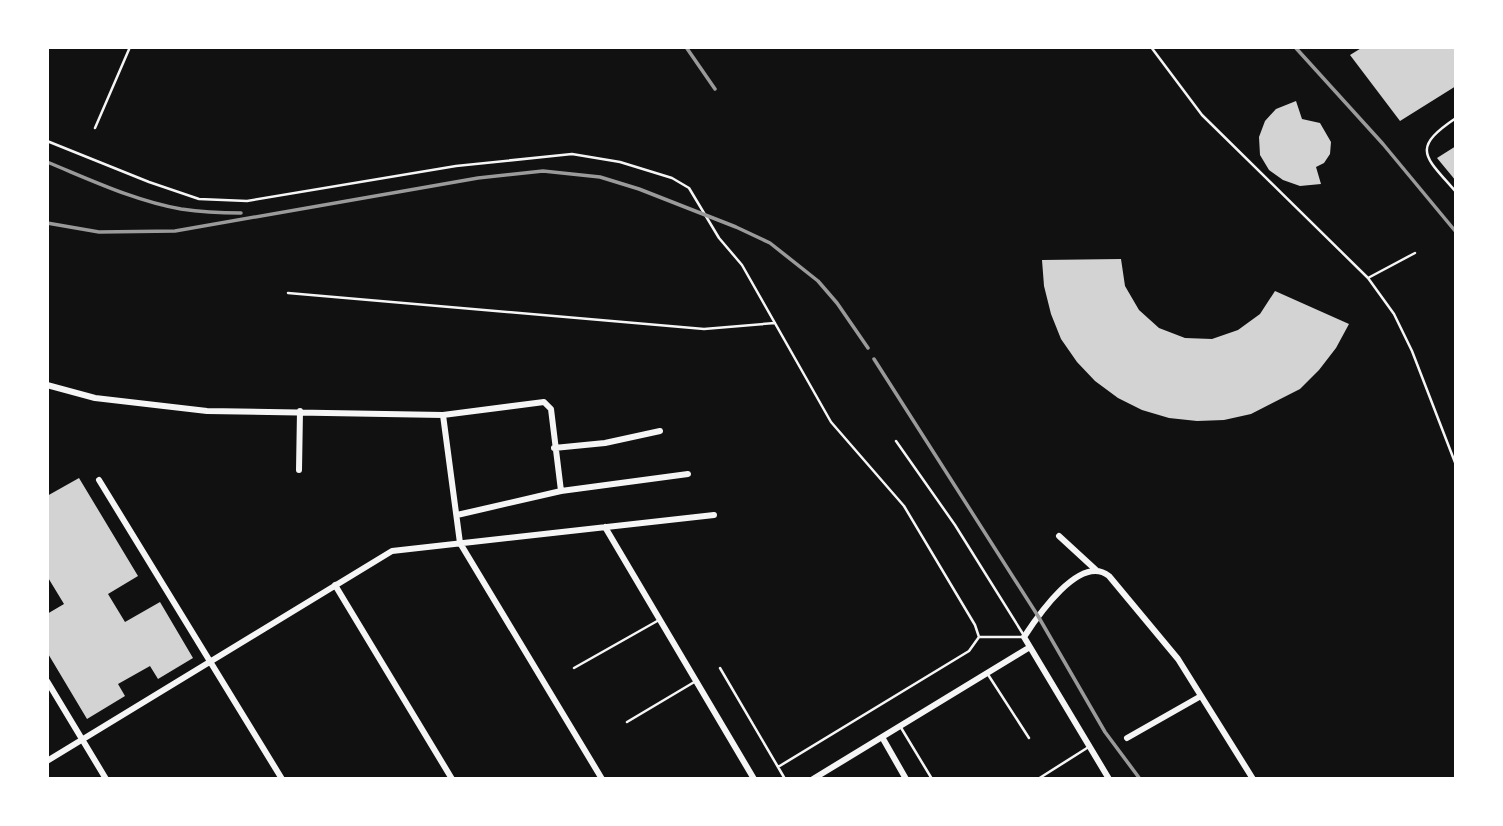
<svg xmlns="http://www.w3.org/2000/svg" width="1503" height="826" viewBox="0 0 1503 826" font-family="'Titillium Web',sans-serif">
	<rect width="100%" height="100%" fill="#111"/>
	<path fill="#d3d3d3" d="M 1363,47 L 1456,47 L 1456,86 L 1400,121 L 1350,55 Z
		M 1296,101 L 1302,119 L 1320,123 L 1331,142 L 1330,154 L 1324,163 L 1316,167 L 1321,184 L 1300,186 L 1283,180 L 1269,170 L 1260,155 L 1259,137 L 1265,121 L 1276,109 Z
		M 1456,146 L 1456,181 L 1437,158 Z
		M 1121,259 L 1125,286 L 1139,310 L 1159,328 L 1185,338 L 1212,339 L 1238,330 L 1260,314 L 1275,291 L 1349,324 L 1336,348 L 1319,370 L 1300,389 L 1251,414 L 1224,420 L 1197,421 L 1169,418 L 1142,410 L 1118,398 L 1095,381 L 1077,362 L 1061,339 L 1051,314 L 1044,286 L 1042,260 Z
		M 79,478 L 138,576 L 108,594 L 125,622 L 160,602 L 193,658 L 158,679 L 150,666 L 118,684 L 125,696 L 87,719 L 47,652 L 47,614 L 64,604 L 47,576 L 47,496 Z"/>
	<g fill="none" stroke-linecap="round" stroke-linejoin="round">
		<path stroke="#f5f5f5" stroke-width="2.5" d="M 1151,47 L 1202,115 L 1368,278 L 1394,314 L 1412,351 L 1456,465
			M 1456,118 C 1410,149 1425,156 1456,192
			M 95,128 L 130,47
			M 47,141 L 149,182 L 199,199 L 247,201 L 456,166 L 572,154 L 620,162 L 672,178 L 689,188 L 719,238 L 742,265 L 831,422 L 904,506 L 975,625 L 979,637 L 969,651 L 778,767 L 720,668
			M 1368,278 L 1415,253
			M 288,293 L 704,329 L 775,323
			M 896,441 L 955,525 L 1023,634
			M 979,637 L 1024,637
			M 574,668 L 659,620
			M 987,673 L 1029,738
			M 627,722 L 696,681
			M 900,726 L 932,779
			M 778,767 L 785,779
			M 1038,779 L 1087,748"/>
		<path stroke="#f5f5f5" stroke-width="6" d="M 47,385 L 95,398 L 207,411 L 443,415 L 544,402 L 551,409 L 561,491
			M 443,415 L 460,543 L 602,779
			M 554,448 L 605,443 L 660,431
			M 299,470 L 300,411
			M 99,480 L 282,779
			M 457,515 L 561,491 L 688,474
			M 605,527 L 754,779
			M 1059,536 L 1096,570
			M 335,585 L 452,779
			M 47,681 L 106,779
			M 882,737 L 906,779
			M 1127,738 L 1201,696
			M 47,761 L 392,551 L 714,515
			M 813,779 L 1030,647
			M 1109,779 L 1024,637 C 1037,617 1080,553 1109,576 L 1178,659 L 1253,779"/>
		<path stroke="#9a9a9a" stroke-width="3.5" d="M 686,47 L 715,89
			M 1295,47 L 1383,144 L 1456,232
			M 47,162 C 91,180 135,201 181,209 C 201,212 221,213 241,213
			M 47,223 L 99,232 L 175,231 L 478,178 L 543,171 L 600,177 L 639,189 L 736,227 L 770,243 L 818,281 L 837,303 L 868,348
			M 874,359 L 1038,616 L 1105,732 L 1140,779"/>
	</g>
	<rect width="1503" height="826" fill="none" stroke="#ffffff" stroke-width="98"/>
</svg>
